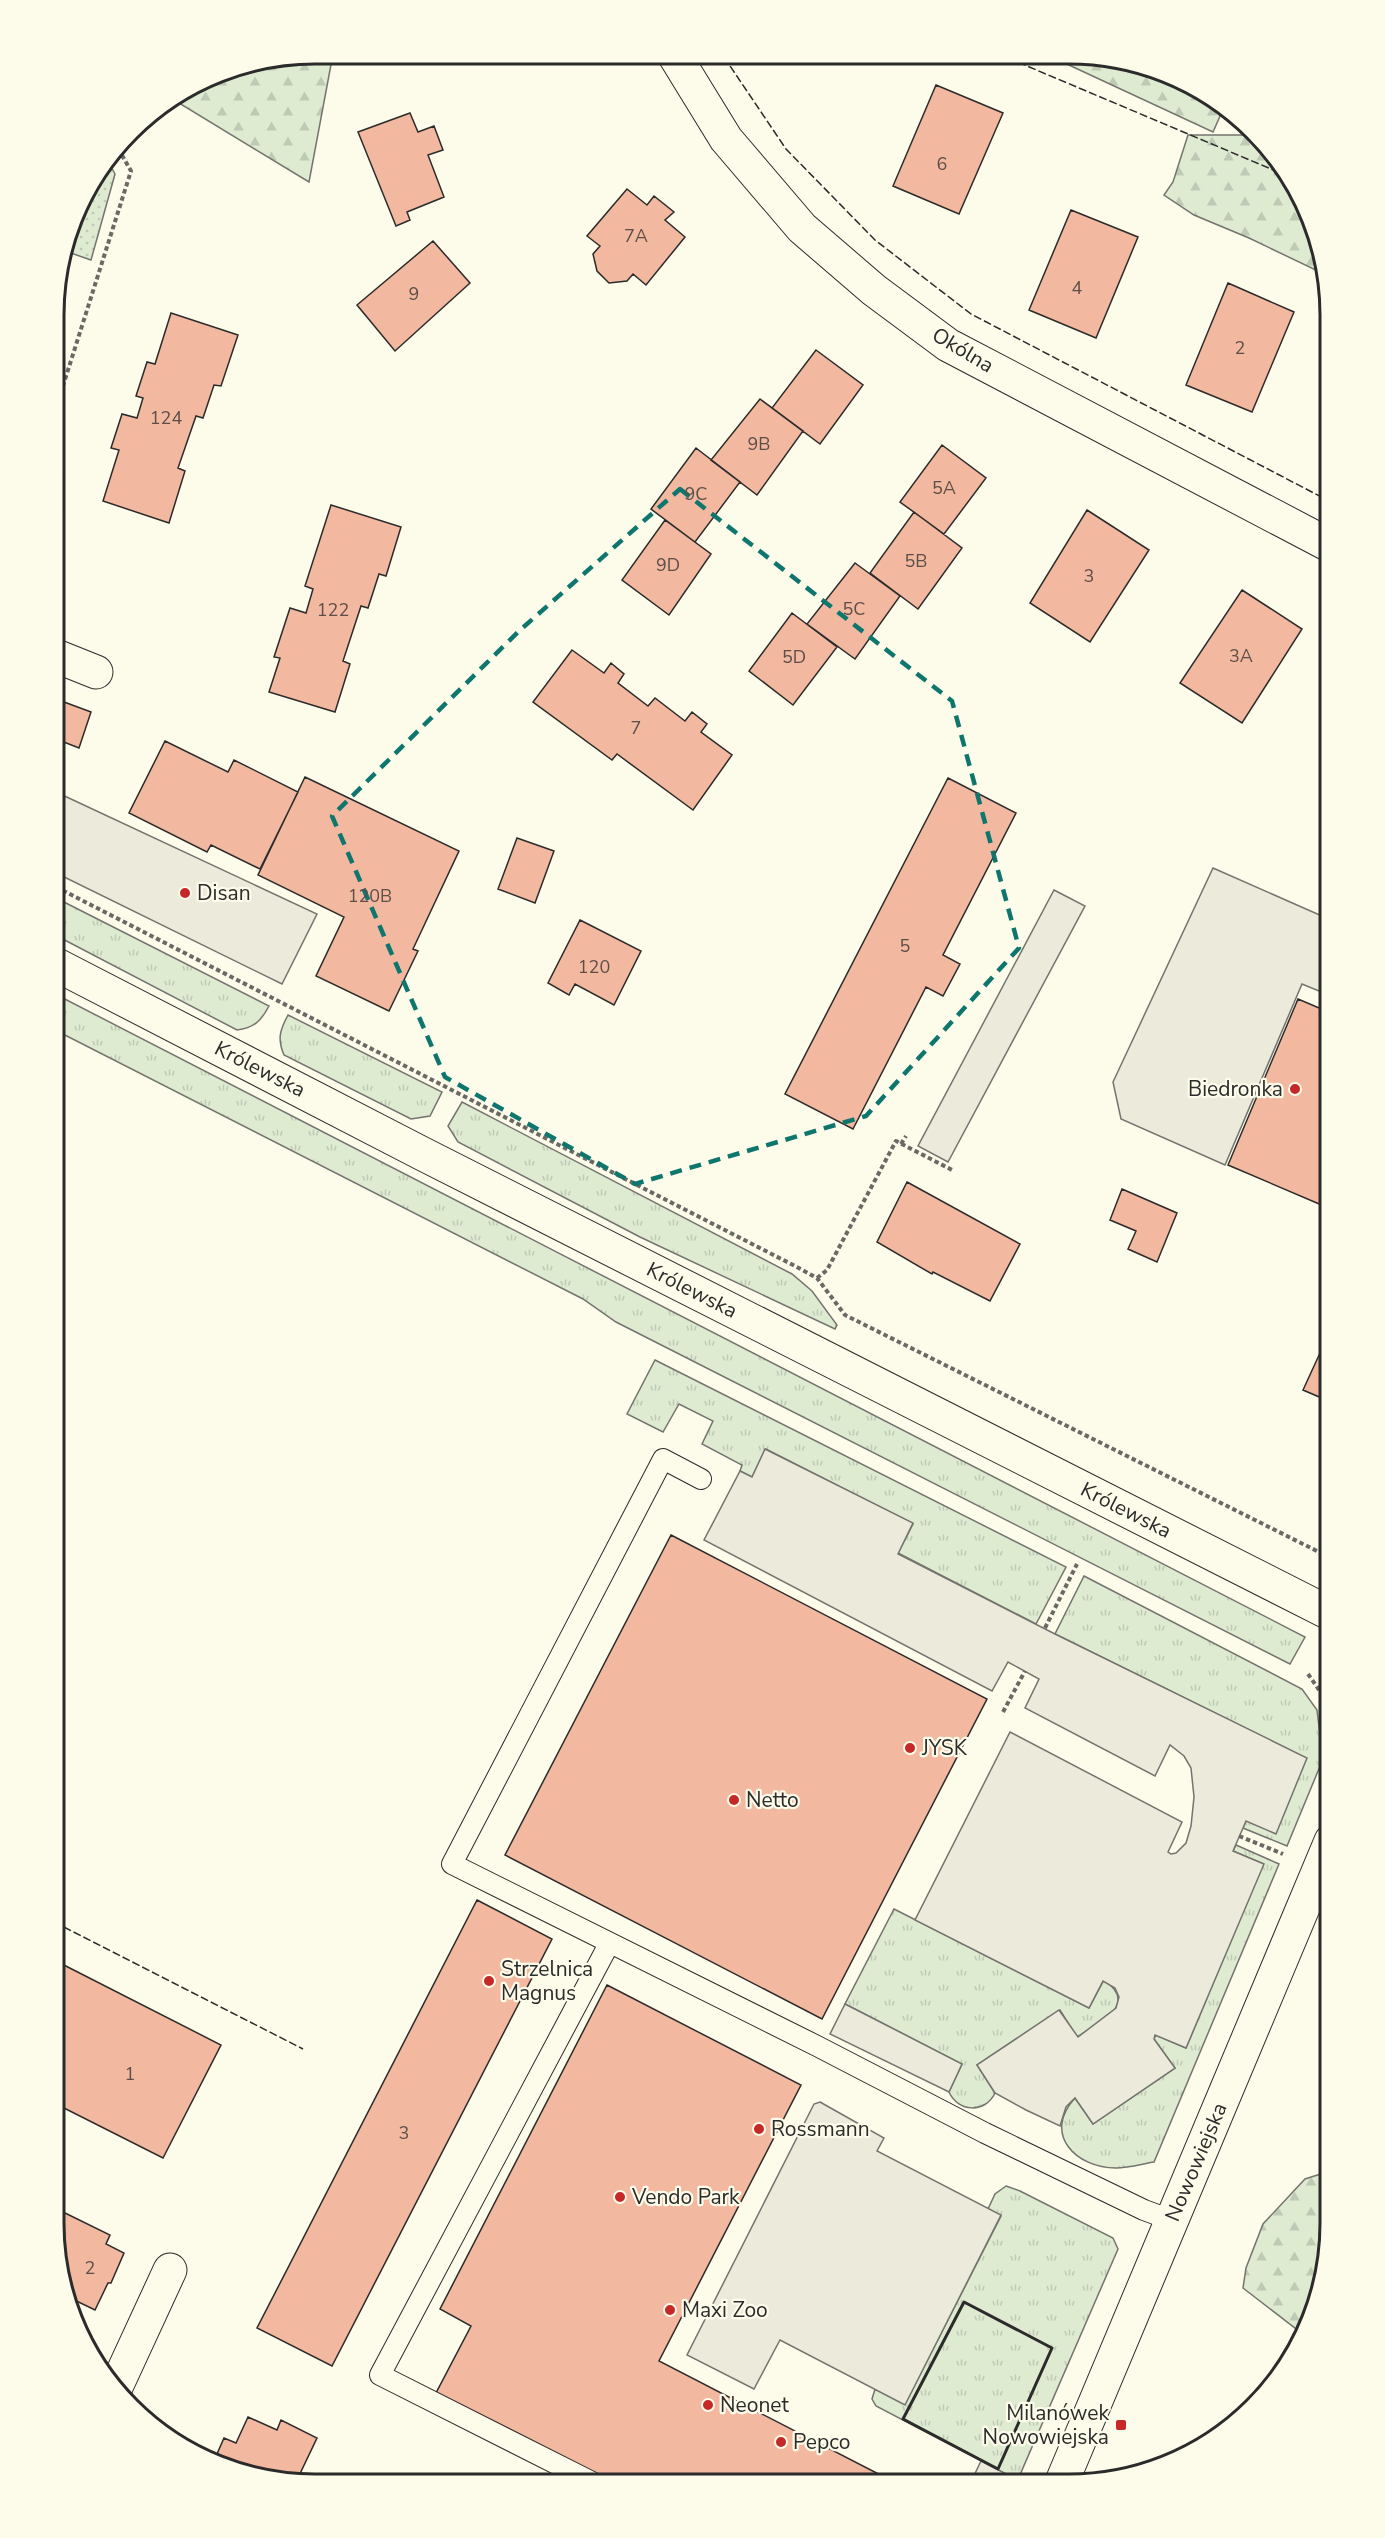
<svg xmlns="http://www.w3.org/2000/svg" width="1385" height="2538" viewBox="0 0 1385 2538" font-family="'Nunito Sans',sans-serif">
	<defs>
		<pattern id="grass-tufts" width="24" height="20" patternUnits="userSpaceOnUse" patternTransform="scale(1.5)"><rect width="24" height="20" fill="#deebd1"/><path d="M3 7l-1-3M5 7V3M7 7l1-3M15 17l-1-3M17 17v-4M19 17l1-3" fill="none" stroke="#bfcab4"/></pattern>
		<pattern id="forest-firs" width="22" height="20" patternUnits="userSpaceOnUse" patternTransform="scale(1.5)"><rect width="22" height="20" fill="#deebd1"/><path d="M5 1l3.5 6h-7zM16 11l3.5 6h-7z" fill="#bfcab4"/></pattern>
		<pattern id="park-dots" width="8" height="8" patternUnits="userSpaceOnUse" patternTransform="scale(1.5)"><rect width="8" height="8" fill="#deebd1"/><path d="M2 2h.1M6 6h.1" fill="none" stroke="#bfcab4" stroke-width="1.8" stroke-linecap="round"/></pattern>
	</defs>
	<rect width="100%" height="100%" fill="#fdfbea"/>
	<path fill="url(#grass-tufts)" stroke="#74746e" stroke-width="1.5" d="M 56,898 L 269,1006 C 261,1021 254,1028 237,1030 L 55,935 Z
		M 55,994 L 1305,1637 L 1290,1664 L 616,1322 L 583,1299 L 55,1030 Z
		M 288,1015 L 442,1092 L 430,1116 L 411,1119 L 284,1055 C 277,1039 280,1030 288,1015 Z
		M 462,1102 L 792,1274 L 812,1291 L 837,1325 L 835,1329 L 640,1237 L 458,1142 L 448,1126 Z
		M 655,1360 L 1066,1567 L 1036,1624 L 898,1553 L 913,1524 L 766,1449 L 752,1477 L 740,1471 L 742,1465 L 702,1444 L 713,1421 L 679,1404 L 663,1432 L 627,1414 Z
		M 1084,1576 L 1302,1689 L 1317,1710 L 1323,1759 L 1287,1846 L 1243,1828 L 1246,1821 L 1306,1758 L 1055,1634 Z
		M 1236,1845 L 1279,1864 L 1154,2162 C 1142,2164 1128,2168 1116,2168 C 1076,2168 1042,2134 1075,2098 L 1093,2124 L 1175,2068 L 1154,2039 L 1156,2035 L 1186,2048 L 1263,1864 L 1233,1851 Z
		M 894,1909 L 1089,2008 L 1104,1980 C 1140,2005 1099,2023 1077,2037 L 1060,2010 L 977,2065 L 995,2093 C 985,2114 958,2112 949,2092 L 962,2064 L 845,2004 Z
		M 1006,2186 L 1020,2191 L 1113,2238 L 1118,2249 L 1016,2484 L 1006,2484 L 1010,2476 L 876,2406 L 872,2399 L 875,2389 L 905,2404 L 1001,2216 L 988,2209 L 995,2194 Z"/>
	<path fill="url(#forest-firs)" stroke="#74746e" stroke-width="1.5" d="M 316,54 L 333,54 L 309,182 L 174,100 L 216,74 Z
		M 1056,59 L 1120,59 L 1185,81 L 1224,107 L 1213,132 Z
		M 1188,135 L 1256,135 L 1287,170 L 1317,231 L 1324,274 L 1249,238 L 1194,215 L 1164,195 L 1173,182 Z
		M 1330,2171 L 1330,2240 L 1311,2322 L 1304,2335 L 1243,2288 L 1246,2268 L 1263,2224 L 1305,2179 Z"/>
	<path fill="url(#park-dots)" stroke="#74746e" stroke-width="1.5" d="M 109,163 L 115,174 L 91,260 L 65,251 L 81,200 Z"/>
	<path fill="#eceadb" stroke="#74746e" stroke-width="1.5" d="M 56,792 L 317,914 L 282,984 L 56,873 Z
		M 1213,868 L 1331,920 L 1331,996 L 1302,984 L 1225,1165 L 1121,1119 L 1113,1082 Z
		M 1054,890 L 1085,906 L 948,1162 L 918,1146 Z
		M 765,1449 L 913,1523 L 898,1554 L 1055,1634 L 1307,1758 L 1276,1834 L 1246,1821 L 1243,1828 L 1233,1851 L 1264,1864 L 1186,2048 L 1155,2035 L 1154,2039 L 1175,2068 L 1093,2124 L 1075,2098 L 1066,2107 L 1060,2126 L 1026,2110 L 995,2093 L 977,2065 L 1059,2010 L 1078,2037 L 1116,2008 L 1119,1997 L 1115,1988 L 1103,1981 L 1089,2008 L 915,1920 L 1010,1732 L 1182,1822 L 1168,1852 L 1171,1854 L 1176,1853 L 1186,1843 L 1191,1826 L 1194,1797 L 1191,1768 L 1184,1756 L 1170,1745 L 1155,1776 L 1025,1708 L 1039,1679 L 1008,1662 L 992,1691 L 704,1540 L 740,1471 L 752,1477 Z
		M 845,2004 L 962,2064 L 949,2092 L 830,2034 Z
		M 820,2102 L 884,2138 L 877,2151 L 1001,2215 L 905,2405 L 780,2340 L 754,2389 L 687,2355 L 814,2104 Z
		M 981,2461 L 1010,2476 L 1006,2484 L 970,2484 Z"/>
	<path fill="#f2b8a0" stroke="#2b2b2b" stroke-width="1.5" d="M 936,85 L 1003,113 L 959,214 L 893,186 Z
		M 410,113 L 418,132 L 434,126 L 443,150 L 428,155 L 444,197 L 407,212 L 410,220 L 396,226 L 358,132 Z
		M 627,189 L 647,205 L 654,196 L 674,212 L 665,220 L 685,237 L 646,285 L 633,274 L 627,281 L 609,283 L 597,271 L 593,254 L 600,246 L 587,236 Z
		M 1071,210 L 1138,237 L 1096,338 L 1029,310 Z
		M 433,241 L 470,283 L 395,351 L 357,305 Z
		M 1228,283 L 1294,312 L 1252,412 L 1186,385 Z
		M 171,313 L 238,335 L 221,386 L 214,385 L 203,418 L 196,416 L 178,468 L 185,471 L 169,523 L 103,501 L 119,450 L 111,448 L 122,414 L 137,418 L 143,398 L 136,396 L 147,362 L 155,364 Z
		M 816,350 L 863,385 L 820,444 L 772,408 Z
		M 760,399 L 803,431 L 757,495 L 711,460 Z
		M 942,445 L 986,478 L 944,534 L 900,502 Z
		M 696,448 L 740,482 L 695,542 L 651,509 Z
		M 331,505 L 401,527 L 386,576 L 379,574 L 368,608 L 361,606 L 343,661 L 350,664 L 335,712 L 269,692 L 280,658 L 274,657 L 290,608 L 306,613 L 313,589 L 305,586 Z
		M 1087,510 L 1149,550 L 1090,642 L 1030,603 Z
		M 914,512 L 962,548 L 918,609 L 870,573 Z
		M 665,520 L 711,554 L 669,615 L 622,580 Z
		M 855,563 L 900,596 L 855,659 L 807,624 Z
		M 1242,590 L 1302,629 L 1242,723 L 1180,683 Z
		M 792,613 L 837,647 L 793,705 L 749,671 Z
		M 572,650 L 604,673 L 611,663 L 624,674 L 618,683 L 648,706 L 655,698 L 685,721 L 692,712 L 707,724 L 701,732 L 732,755 L 693,810 L 617,754 L 612,760 L 533,702 Z
		M 56,699 L 91,712 L 79,748 L 56,739 Z
		M 165,741 L 228,772 L 234,760 L 298,792 L 260,869 L 211,845 L 207,852 L 129,813 Z
		M 305,777 L 459,851 L 413,949 L 418,951 L 389,1011 L 316,976 L 344,917 L 258,875 Z
		M 948,778 L 1016,813 L 943,955 L 960,964 L 943,996 L 926,987 L 853,1129 L 785,1094 Z
		M 517,838 L 554,851 L 535,903 L 498,889 Z
		M 580,920 L 641,951 L 614,1005 L 575,984 L 569,995 L 548,983 Z
		M 1298,999 L 1331,1013 L 1331,1209 L 1228,1165 Z
		M 907,1182 L 1020,1244 L 990,1301 L 933,1272 L 932,1274 L 877,1242 Z
		M 1122,1189 L 1177,1213 L 1157,1262 L 1128,1249 L 1136,1231 L 1110,1220 Z
		M 1331,1329 L 1331,1402 L 1303,1390 Z
		M 671,1535 L 987,1699 L 822,2019 L 505,1855 Z
		M 477,1900 L 552,1939 L 332,2366 L 257,2328 Z
		M 54,1960 L 221,2045 L 163,2158 L 54,2103 Z
		M 607,1985 L 801,2085 L 659,2361 L 896,2483 L 609,2483 L 436,2393 L 471,2326 L 440,2309 Z
		M 61,2211 L 110,2235 L 106,2244 L 124,2253 L 111,2283 L 108,2283 L 95,2310 L 66,2296 L 55,2225 Z
		M 248,2417 L 277,2430 L 281,2420 L 317,2438 L 296,2482 L 281,2482 L 213,2463 L 224,2438 L 236,2443 Z"/>
	<g fill="none" stroke-linecap="round" stroke-linejoin="round">
		<defs>
			<path id="service" d="M 701,1479 L 663,1459 L 452,1864 L 817,2046 L 985,2133 L 1144,2210 L 1171,2220
				M 594,2483 L 380,2375 L 609,1944"/>
			<path id="minor" d="M 675,56 L 726,139 L 802,228 L 874,290 L 948,345 L 1331,546
				M 56,656 L 96,672
				M 116,2387 L 170,2270"/>
			<path id="tertiary" d="M 1061,2484 L 1331,1841"/>
			<path id="secondary" d="M 55,964 L 423,1154 L 1331,1614"/>
		</defs>
		<use href="#service" stroke="#2b2b2b" stroke-width="22"/>
		<use href="#minor" stroke="#2b2b2b" stroke-width="35"/>
		<use href="#tertiary" stroke="#2b2b2b" stroke-width="35"/>
		<use href="#secondary" stroke="#2b2b2b" stroke-width="35"/>
		<path stroke="#6a6964" stroke-width="4" stroke-dasharray="4.5 3" stroke-linecap="butt" d="M 56,408 L 131,171 L 119,150
			M 56,887 L 795,1266 L 817,1278 L 845,1315 L 1331,1558
			M 901,1144 L 906,1136
			M 817,1278 L 827,1270 L 896,1141 L 954,1171
			M 1045,1628 L 1077,1564
			M 1308,1674 L 1331,1707
			M 1003,1712 L 1025,1671
			M 1239,1836 L 1283,1854"/>
		<use href="#service" stroke="#fdfbea" stroke-width="20"/>
		<use href="#minor" stroke="#fdfbea" stroke-width="33"/>
		<use href="#tertiary" stroke="#fdfbea" stroke-width="33"/>
		<use href="#secondary" stroke="#fdfbea" stroke-width="33"/>
		<path stroke="#2b2b2b" stroke-width="1.5" stroke-dasharray="8 3" stroke-linecap="butt" d="M 724,57 L 786,149 L 875,240 L 971,314 L 1331,502
			M 1008,58 L 1290,177
			M 54,1922 L 303,2049"/>
		<path stroke="#2b2b2b" stroke-width="3" d="M 964,2302 L 1052,2348 L 998,2469 L 903,2419 Z"/>
	</g>
	<path fill="none" stroke="#0f766e" stroke-width="4.5" stroke-dasharray="12 8" stroke-linejoin="round" d="M 680,489 L 952,701 L 1019,948 L 866,1116 L 635,1184 L 445,1077 L 332,816 L 519,631 Z"/>
	<g fill="#c62828" stroke="#fdfbea" stroke-width="2">
		<circle cx="185" cy="893" r="6"/>
		<circle cx="1295" cy="1089" r="6"/>
		<circle cx="910" cy="1748" r="6"/>
		<circle cx="734" cy="1800" r="6"/>
		<circle cx="489" cy="1981" r="6"/>
		<circle cx="759" cy="2129" r="6"/>
		<circle cx="620" cy="2197" r="6"/>
		<circle cx="670" cy="2310" r="6"/>
		<circle cx="708" cy="2405" r="6"/>
		<rect x="1115" y="2419" width="12" height="12" rx="3"/>
		<circle cx="781" cy="2442" r="6"/>
	</g>
	<g text-anchor="middle" stroke-width="4.5" stroke-linejoin="round" paint-order="stroke">
		<g font-size="18" fill="#5d4e48">
			<text x="942" y="170">6</text>
			<text x="636" y="242">7A</text>
			<text x="1077" y="294">4</text>
			<text x="414" y="300">9</text>
			<text x="1240" y="354">2</text>
			<text x="166" y="424">124</text>
			<text x="759" y="450">9B</text>
			<text x="944" y="494">5A</text>
			<text x="696" y="500">9C</text>
			<text x="916" y="567">5B</text>
			<text x="668" y="571">9D</text>
			<text x="1089" y="582">3</text>
			<text x="854" y="615">5C</text>
			<text x="333" y="616">122</text>
			<text x="1241" y="662">3A</text>
			<text x="794" y="663">5D</text>
			<text x="636" y="734">7</text>
			<text x="370" y="902">120B</text>
			<text x="905" y="952">5</text>
			<text x="594" y="973">120</text>
			<text x="130" y="2080">1</text>
			<text x="404" y="2139">3</text>
			<text x="90" y="2274">2</text>
		</g>
		<g font-size="21" fill="#2b2b2b" stroke="#fdfbea">
			<text transform="translate(963 350) rotate(31)" y="7">Okólna</text>
			<text transform="translate(260 1069) rotate(27)" y="7">Królewska</text>
			<text transform="translate(692 1290) rotate(27)" y="7">Królewska</text>
			<text transform="translate(1126 1510) rotate(27)" y="7">Królewska</text>
			<text transform="translate(1196 2162) rotate(-67)" y="7">Nowowiejska</text>
		</g>
		<g font-size="21" fill="#2b2b2b" stroke="#fdfbea" text-anchor="start">
			<text x="197" y="900">Disan</text>
			<text x="1283" y="1096" text-anchor="end">Biedronka</text>
			<text x="922" y="1755">JYSK</text>
			<text x="746" y="1807">Netto</text>
			<text x="501" y="1976">Strzelnica<tspan x="501" dy="24">Magnus</tspan></text>
			<text x="771" y="2136">Rossmann</text>
			<text x="632" y="2204">Vendo Park</text>
			<text x="682" y="2317">Maxi Zoo</text>
			<text x="720" y="2412">Neonet</text>
			<text x="1109" y="2420" text-anchor="end">Milanówek<tspan x="1109" dy="24">Nowowiejska</tspan></text>
			<text x="793" y="2449">Pepco</text>
		</g>
	</g>
	<path d="M0 0H1385V2538H0ZM315 64H1069A251 251 0 0 1 1320 315V2223A251 251 0 0 1 1069 2474H315A251 251 0 0 1 64 2223V315A251 251 0 0 1 315 64Z" fill="#fdfbea" fill-rule="evenodd"/>
	<path fill="none" stroke="#2b2b2b" stroke-width="3" d="M315 64H1069A251 251 0 0 1 1320 315V2223A251 251 0 0 1 1069 2474H315A251 251 0 0 1 64 2223V315A251 251 0 0 1 315 64Z"/>
</svg>
